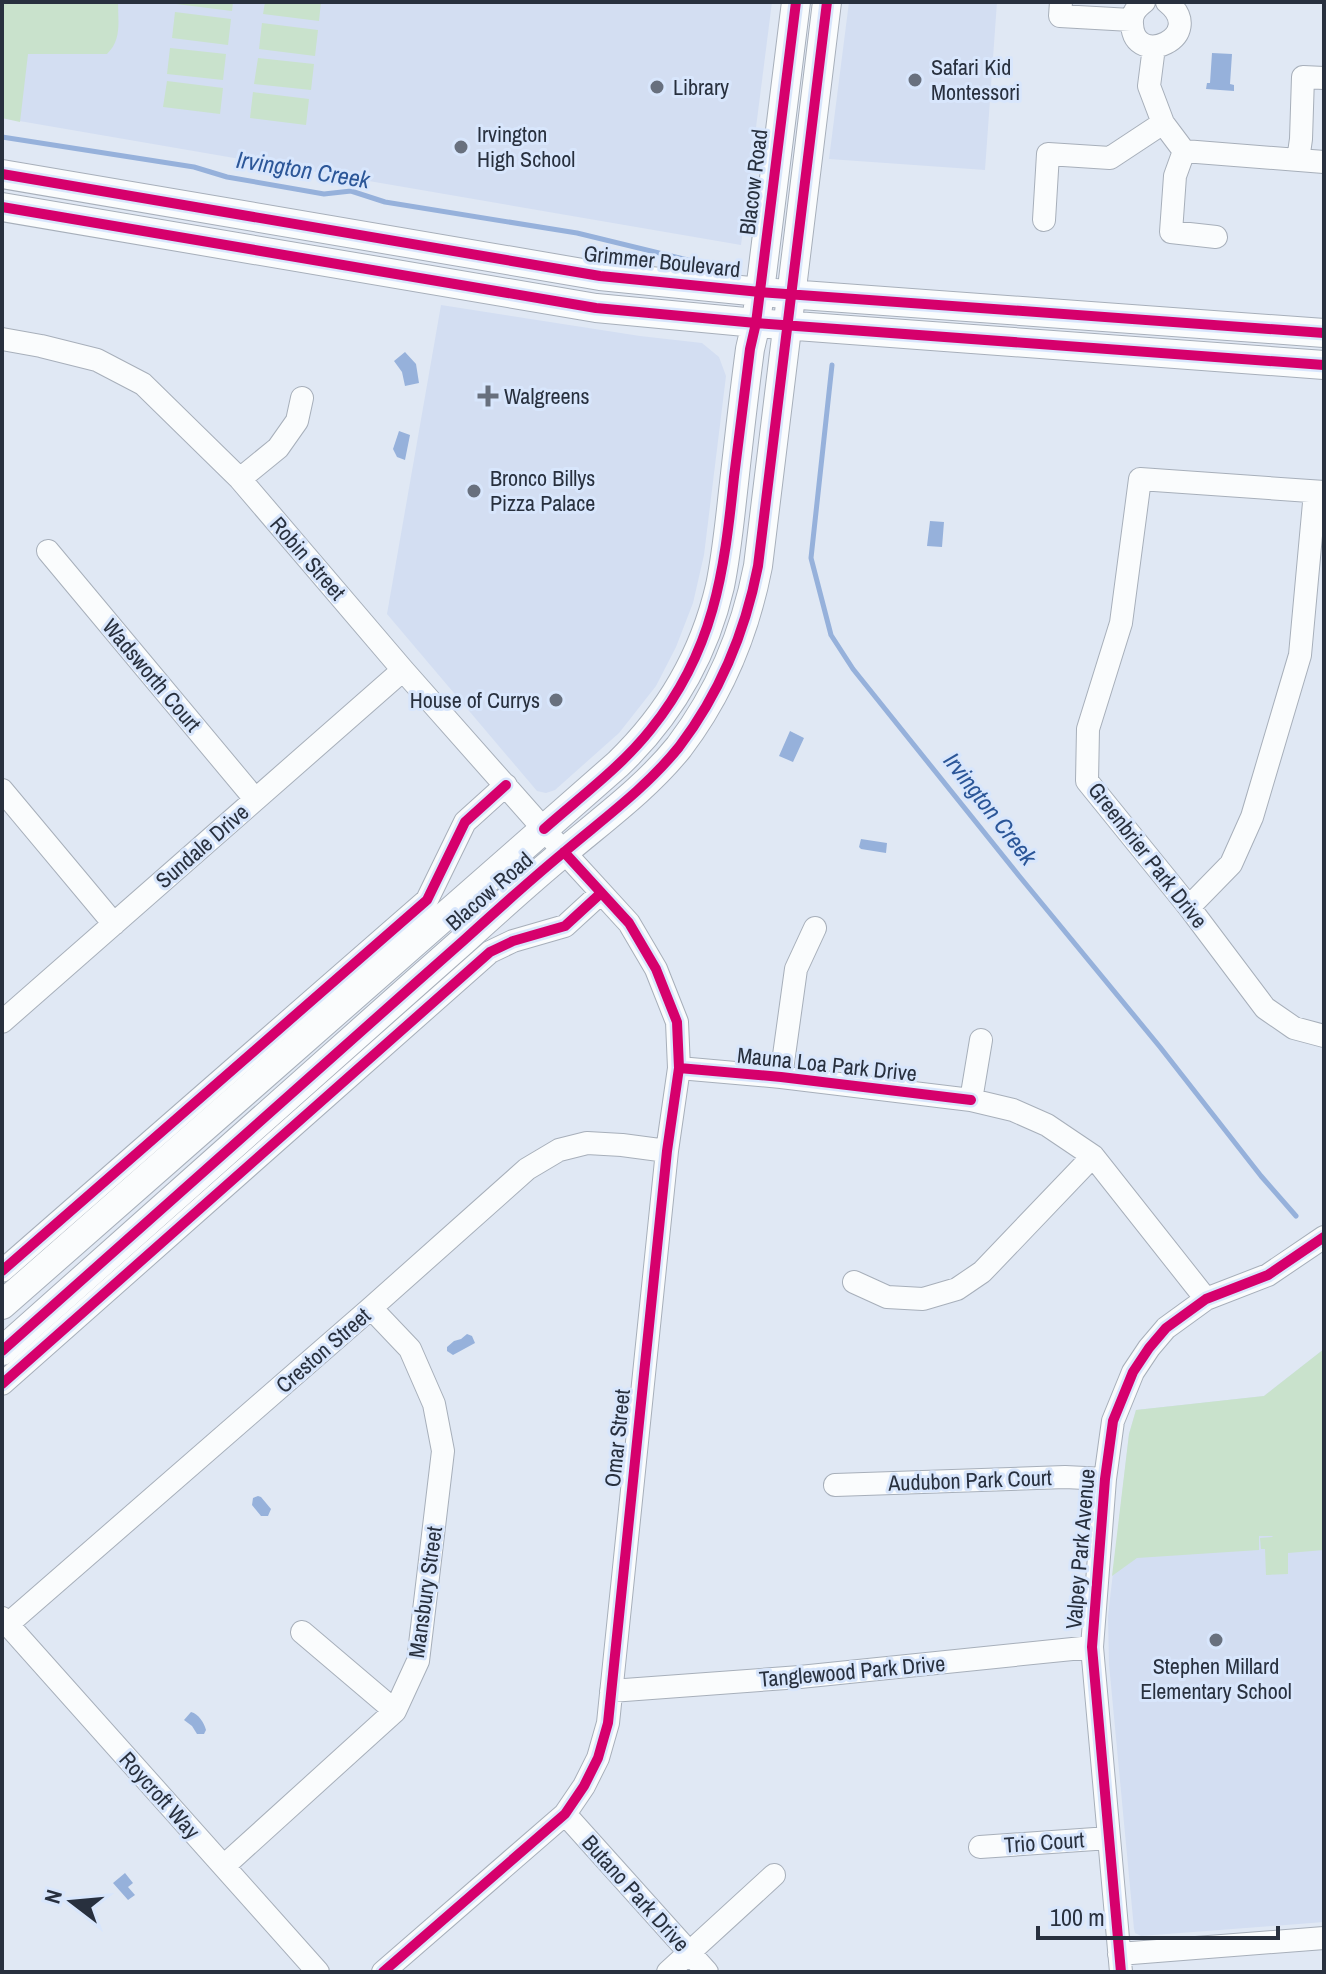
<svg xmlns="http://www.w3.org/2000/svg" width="1326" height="1974" viewBox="0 0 1326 1974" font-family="'Archivo Narrow',sans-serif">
	<rect width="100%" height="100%" fill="#e0e8f4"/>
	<path fill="#d3def2" d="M 2,2 L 772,2 L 741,245 L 2,118 Z
		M 849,2 L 997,2 L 985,170 L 829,159 Z
		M 441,305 L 640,336 L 702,343 L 719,357 L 726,376 L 704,555 L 693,603 L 676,647 L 656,686 L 619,733 L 555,790 L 546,793 L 537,791 L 387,614 Z
		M 1324,1349 L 1324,1922 L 1141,1936 L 1135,1933 L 1134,1929 L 1109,1664 L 1108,1616 L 1129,1434 L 1136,1410 L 1264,1396 Z"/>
	<path fill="#c9e2cc" d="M 2,2 L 118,2 C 118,21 122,40 107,54 L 28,54 L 20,122 L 2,118 Z
		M 176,2 L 233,2 L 232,11 L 176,4 Z
		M 265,2 L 321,2 L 319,21 L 263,14 Z
		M 175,12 L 231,19 L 228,45 L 172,38 Z
		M 262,23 L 318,30 L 315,56 L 259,49 Z
		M 170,48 L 226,54 L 223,80 L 167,74 Z
		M 258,58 L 314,64 L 311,90 L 254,84 Z
		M 167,81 L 223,88 L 220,114 L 163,107 Z
		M 253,92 L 309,99 L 306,125 L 250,118 Z
		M 1324,1349 L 1324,1550 L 1288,1553 L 1288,1574 L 1266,1575 L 1265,1549 L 1261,1549 L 1260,1538 L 1272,1537 L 1273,1536 L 1259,1536 L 1259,1550 L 1137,1558 L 1112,1576 L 1129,1434 L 1136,1410 L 1264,1396 Z"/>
	<path fill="#96b1db" d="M 1212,53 L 1232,54 L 1230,84 L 1234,85 L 1234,91 L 1206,89 L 1207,83 L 1210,83 Z
		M 405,352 L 416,364 L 419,383 L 405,386 L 402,372 L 394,361 Z
		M 399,431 L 410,435 L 405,460 L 397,457 L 393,449 Z
		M 930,521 L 944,522 L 942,547 L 927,546 Z
		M 790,731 L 804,738 L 793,762 L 779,756 Z
		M 861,839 L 887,843 L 886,853 L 861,849 L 859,847 Z
		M 467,1334 L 472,1336 L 475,1343 L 453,1355 L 447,1351 L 447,1347 L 454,1341 L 461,1339 Z
		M 258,1496 L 261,1497 L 271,1509 L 268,1516 L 261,1516 L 252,1505 L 253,1498 Z
		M 191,1712 C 199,1714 204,1723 206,1730 L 204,1734 L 197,1734 L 192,1726 L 184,1720 Z
		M 125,1873 L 133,1883 L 128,1887 L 135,1895 L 128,1900 L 113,1883 Z"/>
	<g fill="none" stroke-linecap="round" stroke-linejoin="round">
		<path stroke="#96b1db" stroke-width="5" d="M 2,137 L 194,167 L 227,177 L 324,194 L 351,191 L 385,202 L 577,233 L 692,261
			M 832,365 L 811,558 L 831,635 L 853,669 L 1020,877 L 1160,1047 L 1261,1176 L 1296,1216"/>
		<defs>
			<path id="minor" d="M 1061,2 L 1060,16 L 1131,20
				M 1144,2 C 1136,8 1131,14 1132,24 C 1134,70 1209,36 1167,2
				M 1154,47 L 1149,86 L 1163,123 L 1184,151 L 1324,162
				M 1184,151 L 1175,176 L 1171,232 L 1216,237
				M 1298,160 L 1301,139 L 1303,77 L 1324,78
				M 1044,220 L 1048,154 L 1110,158 L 1163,123
				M 2,339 L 41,346 L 97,360 L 143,384 L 240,479 L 403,670 L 564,852 L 629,923 L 656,969 L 677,1022 L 679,1068 L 667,1151 L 608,1723 L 598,1758 L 584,1786 L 565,1814 L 383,1972
				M 240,479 L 278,448 L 297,421 L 302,398
				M 1324,492 L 1140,479 L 1121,623 L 1088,729 L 1087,781 L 1189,907 L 1265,1008 L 1294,1028 L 1324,1036
				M 48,551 L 255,799
				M 2,790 L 114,924
				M 1189,907 L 1231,864 L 1252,817 L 1300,655 L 1315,492
				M 2,1022 L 403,670
				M 679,1068 L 781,1077 L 971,1100 L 1013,1110 L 1047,1125 L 1093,1156 L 1206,1299
				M 781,1077 L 796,969 L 815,928
				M 971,1100 L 981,1040
				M 2,1271 L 427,900 L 465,822 L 506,785
				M 854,1282 L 887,1297 L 923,1299 L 957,1289 L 982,1272 L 1093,1156
				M 2,1384 L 490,952 L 513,941 L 565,926 L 601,893
				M 835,1485 L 1065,1477 L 1105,1479
				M 2,1618 L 318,1972
				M 8,1624 L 371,1308 L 527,1169 L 559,1150 L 587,1143 L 622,1145 L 667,1151
				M 302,1632 L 395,1711
				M 611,1691 L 800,1677 L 1092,1647
				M 565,1814 L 707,1972
				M 980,1847 L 1109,1838
				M 224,1866 L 395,1711 L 418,1661 L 443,1451 L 434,1404 L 410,1349 L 371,1308
				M 1119,1954 L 1324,1938
				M 668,1972 L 774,1875
				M 1121,1972 L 1092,1647 L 1105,1479 L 1113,1421 L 1133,1372 L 1149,1348 L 1166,1328 L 1206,1299 L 1268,1275 L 1324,1237"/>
			<path id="major" d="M 2,174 L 600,276 L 760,292 L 1324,333
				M 2,207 L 596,308 L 756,323 L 1324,365
				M 2,1305 L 618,764 C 669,715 704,655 720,586 C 727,552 730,517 734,483 C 739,438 744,394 750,349 L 756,323 L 796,2
				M 2,1351 C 156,1214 309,1077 463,941 C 496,911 529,881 563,853 C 603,819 646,788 679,747 C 720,693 745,633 758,566 L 827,2"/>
		</defs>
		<use href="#minor" stroke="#a7afba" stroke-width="24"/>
		<use href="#major" stroke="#a7afba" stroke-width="30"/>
		<use href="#minor" stroke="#fafcfd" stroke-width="22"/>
		<use href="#major" stroke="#fafcfd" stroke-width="28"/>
		<defs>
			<path id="cycleway" d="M 2,174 L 600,276 L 760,292 L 1324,333
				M 2,207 L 596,308 L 756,323 L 1324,365
				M 544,829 C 580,797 621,767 651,729 C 714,651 724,573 734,477 C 739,434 745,392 750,349 L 756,323 L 796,2
				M 679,1068 L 781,1077 L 971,1100
				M 2,1271 L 427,900 L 465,822 L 506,785
				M 2,1351 C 156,1214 309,1077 463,941 C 496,911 529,881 563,853 C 603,819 646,788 679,747 C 720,693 745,633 758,566 L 827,2
				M 2,1384 L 490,952 L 513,941 L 565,926 L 601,893
				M 383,1972 L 565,1814 L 584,1786 L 598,1758 L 608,1723 L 667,1151 L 679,1068 L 677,1022 L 656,969 L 629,923 L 564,852
				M 1121,1972 L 1092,1647 L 1105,1479 L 1113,1421 L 1133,1372 L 1149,1348 L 1166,1328 L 1206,1299 L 1268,1275 L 1324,1237"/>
		</defs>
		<use href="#cycleway" stroke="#d8e6fc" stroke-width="15"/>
		<use href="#cycleway" stroke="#d6006c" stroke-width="10"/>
	</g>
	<g fill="#68707e" stroke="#d8e6fc" stroke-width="3">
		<circle cx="915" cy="80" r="8"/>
		<circle cx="657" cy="87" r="8"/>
		<circle cx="461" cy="147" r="8"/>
		<path d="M484 384h8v8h8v8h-8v8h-8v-8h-8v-8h8z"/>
		<circle cx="474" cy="491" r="8"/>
		<circle cx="556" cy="700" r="8"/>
		<circle cx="1216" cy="1640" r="8"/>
	</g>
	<g text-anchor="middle" stroke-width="6" stroke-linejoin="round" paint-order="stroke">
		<g font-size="22" fill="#28303e" stroke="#d8e6fc" text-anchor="start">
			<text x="931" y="75">Safari Kid<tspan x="931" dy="25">Montessori</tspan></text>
			<text x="673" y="95">Library</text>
			<text x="477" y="142">Irvington<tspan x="477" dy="25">High School</tspan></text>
			<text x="504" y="404">Walgreens</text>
			<text x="490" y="486">Bronco Billys<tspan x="490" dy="25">Pizza Palace</tspan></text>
			<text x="540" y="708" text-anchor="end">House of Currys</text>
			<text x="1216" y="1674" text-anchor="middle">Stephen Millard<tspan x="1216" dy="25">Elementary School</tspan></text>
		</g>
		<g font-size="22" fill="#28303e" stroke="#d8e6fc">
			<text transform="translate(753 182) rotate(-83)" y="8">Blacow Road</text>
			<text transform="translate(662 261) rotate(6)" y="8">Grimmer Boulevard</text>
			<text transform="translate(308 558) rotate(49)" y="8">Robin Street</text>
			<text transform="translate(152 675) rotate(50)" y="8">Wadsworth Court</text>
			<text transform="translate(202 846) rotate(-41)" y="8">Sundale Drive</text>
			<text transform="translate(1148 855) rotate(52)" y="8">Greenbrier Park Drive</text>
			<text transform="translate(489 891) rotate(-41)" y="8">Blacow Road</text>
			<text transform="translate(827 1064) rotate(6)" y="8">Mauna Loa Park Drive</text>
			<text transform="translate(323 1350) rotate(-41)" y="8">Creston Street</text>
			<text transform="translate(617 1438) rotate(-84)" y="8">Omar Street</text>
			<text transform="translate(970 1480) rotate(-2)" y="8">Audubon Park Court</text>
			<text transform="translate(1080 1549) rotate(-85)" y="8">Valpey Park Avenue</text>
			<text transform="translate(425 1592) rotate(-82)" y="8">Mansbury Street</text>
			<text transform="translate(852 1671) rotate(-5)" y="8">Tanglewood Park Drive</text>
			<text transform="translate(160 1795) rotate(48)" y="8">Roycroft Way</text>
			<text transform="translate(1044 1842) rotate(-4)" y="8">Trio Court</text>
			<text transform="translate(636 1893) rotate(48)" y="8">Butano Park Drive</text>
		</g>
		<g font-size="24" font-style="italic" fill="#2b5698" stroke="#d8e6fc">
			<text transform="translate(303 170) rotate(9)" y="8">Irvington Creek</text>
			<text transform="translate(990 809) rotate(52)" y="8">Irvington Creek</text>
		</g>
	</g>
	<rect width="1326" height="1974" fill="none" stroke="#28303e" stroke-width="8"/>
	<g transform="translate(72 1902) rotate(286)" stroke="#d8e6fc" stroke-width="6" paint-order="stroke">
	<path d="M0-6L14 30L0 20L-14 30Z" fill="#28303e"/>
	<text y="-12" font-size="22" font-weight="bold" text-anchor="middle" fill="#28303e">N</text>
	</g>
	<path d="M1038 1926v12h240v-12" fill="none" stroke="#28303e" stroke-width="4"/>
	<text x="1050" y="1926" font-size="24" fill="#28303e" stroke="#d8e6fc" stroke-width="6" paint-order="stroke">100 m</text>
</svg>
